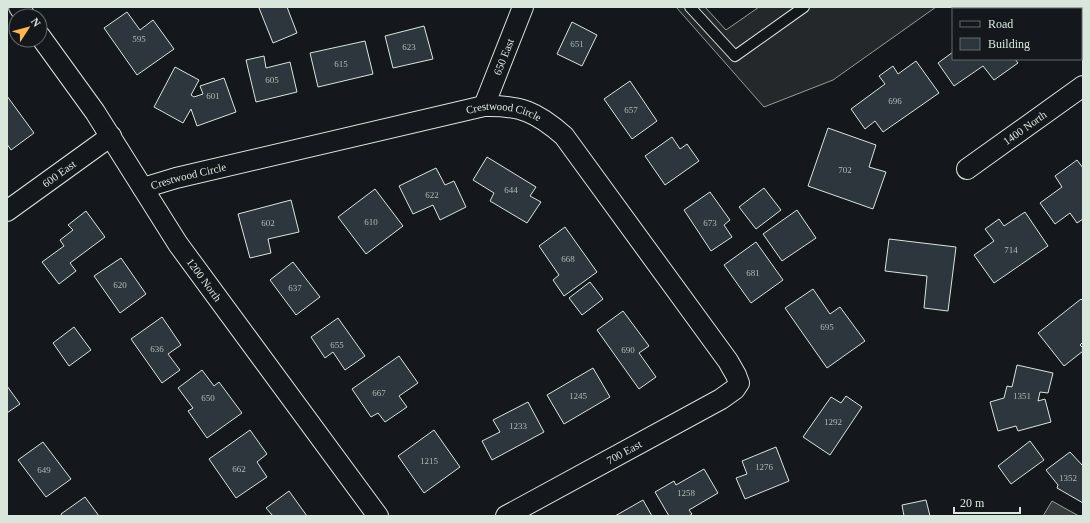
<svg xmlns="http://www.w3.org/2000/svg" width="1090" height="523" viewBox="0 0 1090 523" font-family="'Times New Roman',serif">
	<rect width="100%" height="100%" fill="#14181c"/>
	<path fill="#24282b" stroke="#939e99" d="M 676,7 L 705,7 L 726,30 L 759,7 L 936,7 L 833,80 L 764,107 Z"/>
	<path fill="#363b3e" stroke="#939e99" d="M 1052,501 L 1079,516 L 1043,516 Z"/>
	<path fill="#2c363c" stroke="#d8e6dc" d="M 262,7 L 287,7 L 297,33 L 273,43 L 259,8 Z
		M 1013,7 L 1058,7 L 1060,9 L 1015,9 Z
		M 127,12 L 140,30 L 153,20 L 174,49 L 137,75 L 104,28 Z
		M 572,22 L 597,35 L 582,66 L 557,54 Z
		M 424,26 L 433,59 L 393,68 L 385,36 Z
		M 365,41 L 373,74 L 318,87 L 310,53 Z
		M 953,52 L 953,59 L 1015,59 L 1018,63 L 994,80 L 983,66 L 954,86 L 938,63 Z
		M 264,56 L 266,68 L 290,62 L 297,92 L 256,102 L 246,60 Z
		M 916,61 L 939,93 L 883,132 L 875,121 L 865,129 L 851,109 L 885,84 L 879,76 L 893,66 L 898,74 Z
		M 175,67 L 199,80 L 191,95 L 194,97 L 203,94 L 200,86 L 224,78 L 236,112 L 197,126 L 191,109 L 183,123 L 154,107 Z
		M 630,81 L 657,121 L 632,139 L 604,99 Z
		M 7,96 L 34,133 L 11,150 L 7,144 Z
		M 828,128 L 876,145 L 869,167 L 886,172 L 873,209 L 808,186 Z
		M 672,137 L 680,149 L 687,144 L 699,161 L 665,185 L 645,156 Z
		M 487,157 L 536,187 L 530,196 L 541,202 L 527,223 L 490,201 L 494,193 L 473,180 Z
		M 1077,160 L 1083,168 L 1083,219 L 1077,223 L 1070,213 L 1055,224 L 1040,203 L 1062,187 L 1055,176 Z
		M 436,168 L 445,185 L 454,181 L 466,207 L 440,220 L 433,205 L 413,214 L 399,186 Z
		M 764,188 L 781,210 L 756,229 L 739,207 Z
		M 375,189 L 403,226 L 366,254 L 338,217 Z
		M 710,192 L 730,220 L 724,225 L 732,237 L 711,251 L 684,210 Z
		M 291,200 L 299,232 L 268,239 L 271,253 L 250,258 L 238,214 Z
		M 797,210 L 816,238 L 782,261 L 763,234 Z
		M 86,211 L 105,237 L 70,263 L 76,271 L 59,284 L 42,262 L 64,246 L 60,240 L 73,230 L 68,225 Z
		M 1025,212 L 1048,246 L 994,283 L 974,255 L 994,241 L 985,229 L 999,219 L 1004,226 Z
		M 565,227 L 597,272 L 564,296 L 553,280 L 559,275 L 539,246 Z
		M 889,239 L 956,247 L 948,311 L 924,308 L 927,276 L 885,271 Z
		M 756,242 L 783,280 L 751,303 L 724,265 Z
		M 121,258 L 146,294 L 120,313 L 94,276 Z
		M 293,262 L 320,297 L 296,315 L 270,280 Z
		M 590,282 L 603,299 L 582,315 L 569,298 Z
		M 813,289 L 830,314 L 840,307 L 865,341 L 827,368 L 785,308 Z
		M 1081,299 L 1083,301 L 1083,342 L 1080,345 L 1083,348 L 1083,351 L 1064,366 L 1038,333 Z
		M 623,311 L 649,346 L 639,353 L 656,377 L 639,389 L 597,330 Z
		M 162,317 L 181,345 L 168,354 L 180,370 L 162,383 L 131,339 Z
		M 338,318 L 365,356 L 345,370 L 333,352 L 325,358 L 311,337 Z
		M 74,327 L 91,350 L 69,366 L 53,343 Z
		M 399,356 L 418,383 L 399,396 L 407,407 L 385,422 L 378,413 L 371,417 L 352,389 Z
		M 1017,365 L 1053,373 L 1048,393 L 1040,392 L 1038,401 L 1045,399 L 1051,422 L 1018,431 L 1016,426 L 998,431 L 990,402 L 1004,398 L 1007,386 L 1012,387 Z
		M 593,368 L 610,397 L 564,424 L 547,395 Z
		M 202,370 L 214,386 L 219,382 L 242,413 L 207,438 L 188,411 L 193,408 L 178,388 Z
		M 7,386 L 20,404 L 7,413 Z
		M 846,396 L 862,407 L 830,455 L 803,437 L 831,397 L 841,403 Z
		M 528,402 L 544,432 L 492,460 L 482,441 L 500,432 L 493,420 Z
		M 250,430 L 267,454 L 257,462 L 267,477 L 236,498 L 209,459 Z
		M 434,430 L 460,467 L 424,493 L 398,456 Z
		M 1030,441 L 1044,460 L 1011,484 L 998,466 Z
		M 43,442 L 71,479 L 46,497 L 18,460 Z
		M 776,447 L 789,481 L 745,499 L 736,478 L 747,474 L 742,461 Z
		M 1070,452 L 1083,466 L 1083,503 L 1057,488 L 1058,485 L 1046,470 Z
		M 704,469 L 718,493 L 689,510 L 692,514 L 689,516 L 669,516 L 655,492 L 674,481 L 676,485 Z
		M 289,491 L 307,516 L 273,516 L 266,508 Z
		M 85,497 L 99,516 L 62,516 L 61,514 Z
		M 643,500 L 652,516 L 615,516 Z
		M 926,500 L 930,516 L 904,516 L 902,505 Z"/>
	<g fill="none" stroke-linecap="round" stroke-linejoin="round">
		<defs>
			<path id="service" d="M 690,7 L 735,56 L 804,7"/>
			<g id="minor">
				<path d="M 19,7 L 25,16"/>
				<path id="s1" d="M 40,36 L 95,112 L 178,244 L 378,516"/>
				<path id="s2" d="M 484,106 L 523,7"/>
				<path id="s3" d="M 967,169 L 1083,86"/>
				<path id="s4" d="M 143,188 L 176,178 L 484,106 C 520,105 537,112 564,136 L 728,361 L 736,375 L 739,383 L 735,389 L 721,399 L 506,516"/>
				<path id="s5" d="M 7,211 L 111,136"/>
			</g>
		</defs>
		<use href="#service" stroke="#d8e6dc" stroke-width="12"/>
		<use href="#minor" stroke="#d8e6dc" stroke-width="22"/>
		<use href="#service" stroke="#14181c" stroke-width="10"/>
		<use href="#minor" stroke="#14181c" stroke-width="20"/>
	</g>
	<g text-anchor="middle" stroke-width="3" stroke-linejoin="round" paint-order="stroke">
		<g font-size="9" fill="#adbab4">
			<text x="139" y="42">595</text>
			<text x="577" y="47">651</text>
			<text x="409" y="50">623</text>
			<text x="341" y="67">615</text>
			<text x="272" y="83">605</text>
			<text x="213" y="99">601</text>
			<text x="895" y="104">696</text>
			<text x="631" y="113">657</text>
			<text x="845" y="173">702</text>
			<text x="511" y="193">644</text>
			<text x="432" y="198">622</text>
			<text x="371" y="225">610</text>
			<text x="268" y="226">602</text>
			<text x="710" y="226">673</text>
			<text x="1011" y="253">714</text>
			<text x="568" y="262">668</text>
			<text x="753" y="276">681</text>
			<text x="120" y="288">620</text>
			<text x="295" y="291">637</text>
			<text x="827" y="330">695</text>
			<text x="337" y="348">655</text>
			<text x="157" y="352">636</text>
			<text x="628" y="353">690</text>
			<text x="379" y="396">667</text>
			<text x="578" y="399">1245</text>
			<text x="1022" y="399">1351</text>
			<text x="208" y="401">650</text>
			<text x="833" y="425">1292</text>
			<text x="518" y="429">1233</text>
			<text x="429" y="464">1215</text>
			<text x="764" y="470">1276</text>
			<text x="239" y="472">662</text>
			<text x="44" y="473">649</text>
			<text x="1068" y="481">1352</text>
			<text x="686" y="496">1258</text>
		</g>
		<g font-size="11" fill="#d8e6dc" stroke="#14181c">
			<text dy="4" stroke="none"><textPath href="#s2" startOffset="53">650 East</textPath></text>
			<text dy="4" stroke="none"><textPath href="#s4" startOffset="371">Crestwood Circle</textPath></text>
			<text dy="4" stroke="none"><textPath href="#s3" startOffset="71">1400 North</textPath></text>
			<text dy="4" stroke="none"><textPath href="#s5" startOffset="64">600 East</textPath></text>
			<text dy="4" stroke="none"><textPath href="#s4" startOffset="47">Crestwood Circle</textPath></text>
			<text dy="4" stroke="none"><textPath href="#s1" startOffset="294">1200 North</textPath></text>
			<text transform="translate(624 452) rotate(-29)" y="4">700 East</text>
		</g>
	</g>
	<rect width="1090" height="523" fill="none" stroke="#d8e6dc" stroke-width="16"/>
	<rect x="952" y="8" width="130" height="52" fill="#14181c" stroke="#626a69"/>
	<rect x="960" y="21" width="20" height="6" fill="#14181c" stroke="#626a69"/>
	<text x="988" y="28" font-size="12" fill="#d8e6dc">Road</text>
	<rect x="960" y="38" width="20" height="12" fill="#2c363c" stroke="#626a69"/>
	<text x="988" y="48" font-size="12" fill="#d8e6dc">Building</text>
	<g transform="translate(28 28) rotate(54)"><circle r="19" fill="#14181c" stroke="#626a69"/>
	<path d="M0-3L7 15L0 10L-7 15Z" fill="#ffb74d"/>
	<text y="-6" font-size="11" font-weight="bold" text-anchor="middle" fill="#d8e6dc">N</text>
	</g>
	<path d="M954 507v6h66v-6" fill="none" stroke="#d8e6dc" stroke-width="2"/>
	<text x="960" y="507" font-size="12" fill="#d8e6dc" stroke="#14181c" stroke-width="3" paint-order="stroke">20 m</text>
</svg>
